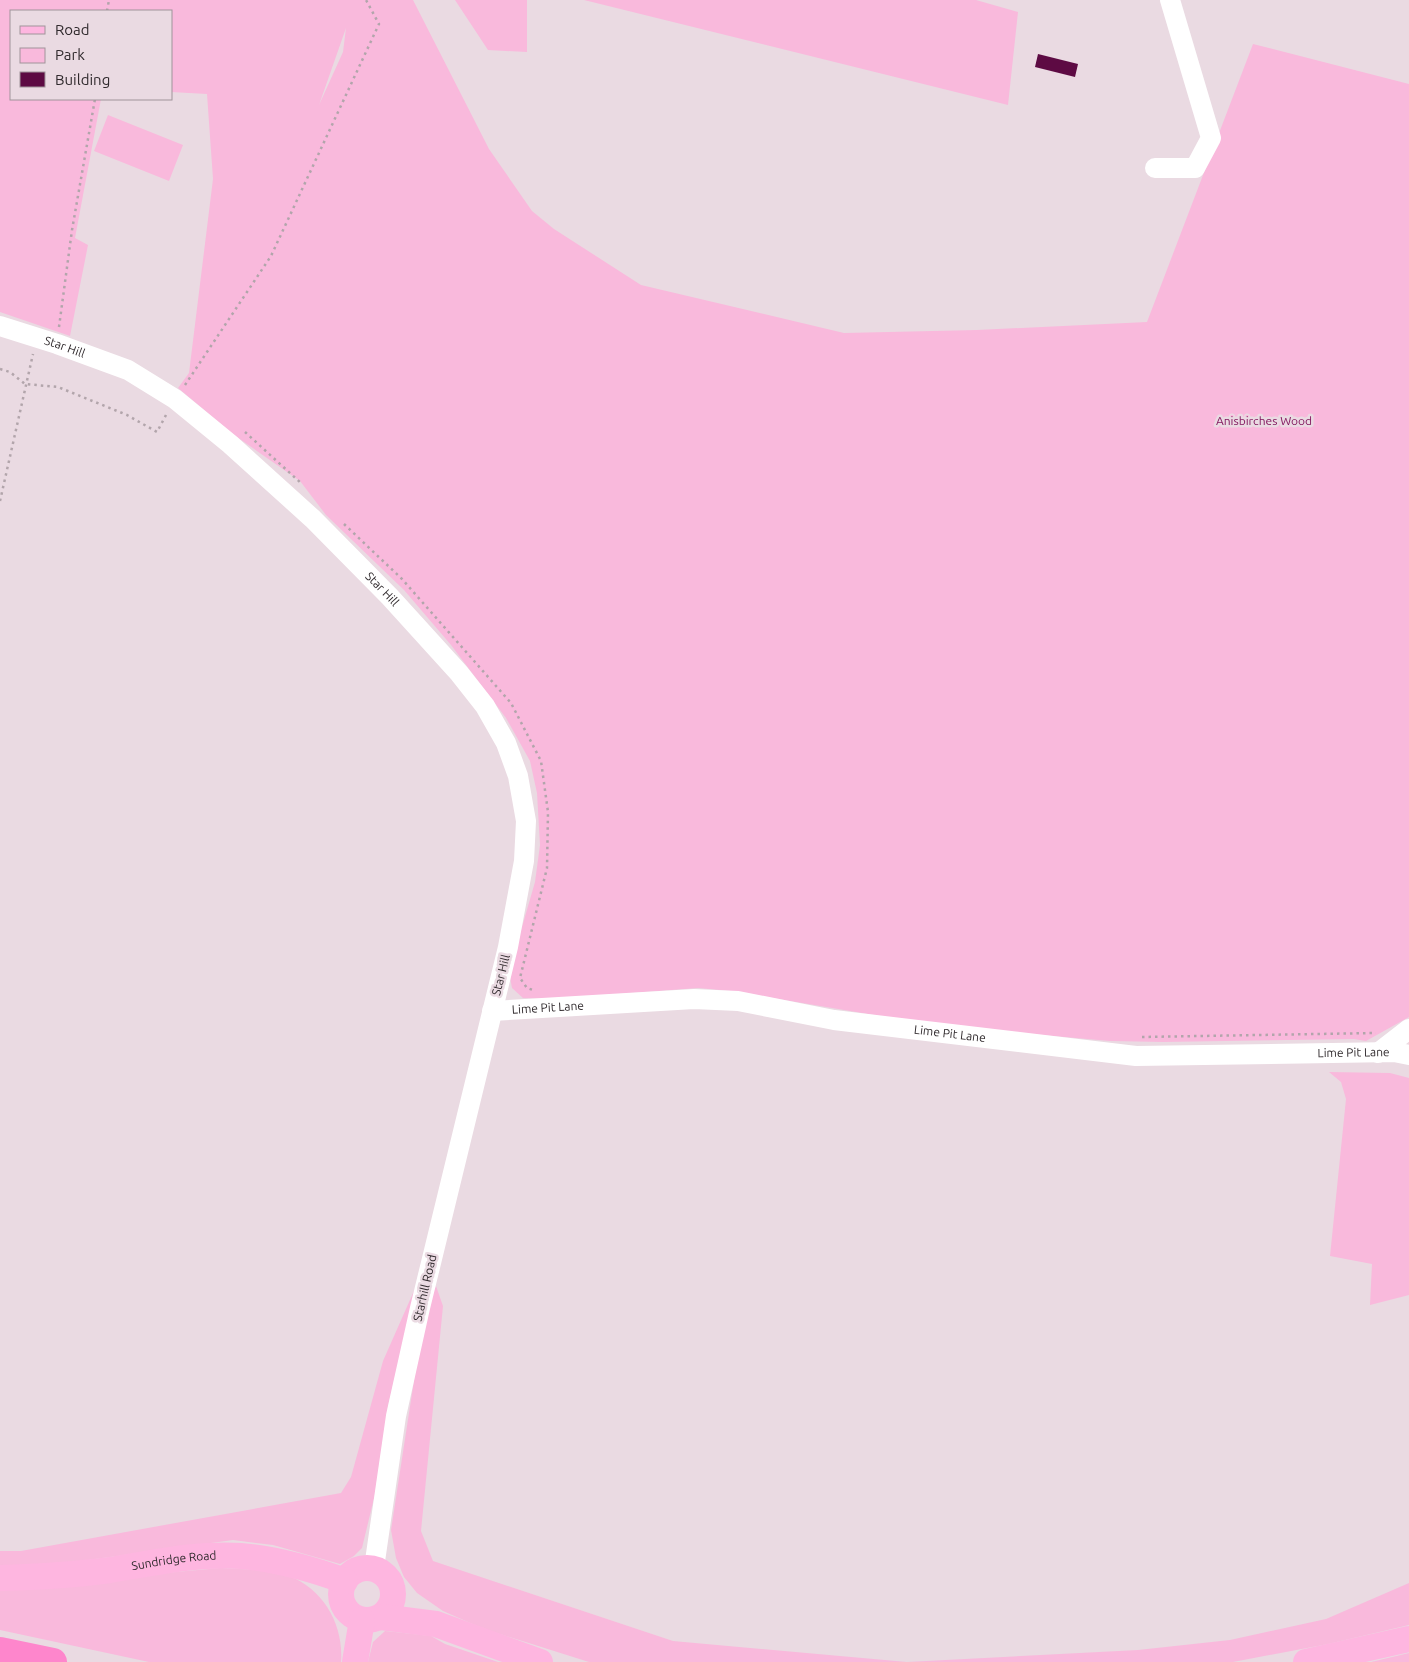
<svg xmlns="http://www.w3.org/2000/svg" width="1409" height="1662" viewBox="0 0 1409 1662" font-family="Ubuntu,sans-serif">
	<rect width="100%" height="100%" fill="#eadae2"/>
	<path fill="#f9b9dc" fill-rule="evenodd" d="M 0,0 L 413,0 L 489,149 L 532,211 L 554,229 L 641,285 L 844,333 L 977,330 L 1147,322 L 1253,44 L 1409,84 L 1409,1017 L 1366,1041 L 1354,1039 L 1163,1042 L 1110,1041 L 1006,1032 L 886,1017 L 731,991 L 698,988 L 552,999 L 523,998 L 512,988 L 509,972 L 535,882 L 540,845 L 537,793 L 530,761 L 506,718 L 451,645 L 404,590 L 326,515 L 300,481 L 234,435 L 178,388 L 189,373 L 213,179 L 207,94 L 171,92 L 171,11 L 11,11 L 11,99 L 101,99 L 75,238 L 88,245 L 70,336 L 0,312 ZM 346,28 L 343,52 L 319,105 Z
		M 455,0 L 527,0 L 527,52 L 488,50 Z
		M 584,0 L 976,0 L 1018,12 L 1008,105 Z
		M 108,115 L 183,145 L 169,181 L 94,151 Z
		M 1329,1072 L 1390,1073 L 1409,1078 L 1409,1295 L 1370,1305 L 1372,1264 L 1330,1256 L 1346,1099 L 1341,1082 Z
		M 417,1284 L 388,1406 L 375,1494 L 362,1548 L 354,1556 L 340,1564 L 273,1545 L 233,1540 L 66,1563 L 0,1569 L 0,1551 L 21,1551 L 341,1493 L 351,1477 L 383,1361 Z
		M 436,1286 L 443,1306 L 421,1531 L 433,1561 L 673,1641 L 907,1662 L 1138,1650 L 1230,1640 L 1326,1619 L 1409,1583 L 1409,1625 L 1328,1644 L 1233,1662 L 589,1662 L 484,1629 L 443,1611 L 417,1593 L 404,1577 L 396,1558 L 391,1530 L 415,1374 L 430,1298 Z
		M 220,1568 C 241,1570 269,1568 289,1576 C 324,1589 344,1626 341,1662 L 149,1662 L 0,1630 L 0,1588 Z
		M 385,1631 L 431,1636 L 445,1644 L 498,1662 L 368,1662 L 373,1642 Z
		M 1409,1653 L 1409,1662 L 1371,1662 Z"/>
	<path fill="#5d0a43" d="M 1038,54 L 1078,64 L 1075,77 L 1035,67 Z"/>
	<g fill="none" stroke-linecap="round" stroke-linejoin="round">
		<path stroke="#b2a5ab" stroke-width="2.5" stroke-dasharray="2.5 4" stroke-linecap="butt" d="M 107,11 L 109,0
			M 59,327 L 72,230 L 95,99
			M 0,369 L 10,372 L 25,384 L 58,387 L 127,415 L 157,432 L 166,415
			M 185,385 L 271,256 L 379,24 L 366,0
			M 245,432 L 302,484
			M 0,501 L 33,354
			M 344,524 L 402,579 L 511,703 L 541,761 L 548,812 L 547,868 L 520,978 L 527,988 L 533,990
			M 1142,1037 L 1376,1033"/>
		<g stroke="#fff" stroke-width="20">
			<path d="M 1155,168 L 1195,168 L 1211,138 L 1170,0"/>
			<path id="s1" d="M 0,326 L 57,344 L 128,370 L 175,399 L 230,444 L 313,519 L 390,597 L 459,673 L 485,706 L 506,743 L 518,776 L 526,821 L 524,861 L 508,947 L 420,1308 L 396,1416 L 374,1568"/>
			<path id="s2" d="M 492,1011 L 694,999 L 738,1001 L 834,1020 L 1136,1056 L 1394,1052 L 1409,1055"/>
			<path d="M 1378,1053 L 1409,1029"/>
		</g>
		<g stroke="#feb6e0" stroke-width="26">
			<circle cx="367" cy="1594" r="26"/>
			<path id="s3" d="M 0,1578 C 37,1577 73,1575 110,1570 C 153,1563 197,1553 241,1556 C 277,1559 312,1569 345,1581"/>
			<path d="M 381,1617 L 436,1624 L 540,1662"/>
			<path d="M 355,1662 L 362,1620"/>
			<path d="M 1306,1662 L 1409,1639"/>
		</g>
		<path stroke="#fe86cc" stroke-width="28" d="M 0,1651 L 53,1662"/>
	</g>
	<g text-anchor="middle" stroke-width="5" stroke-linejoin="round" paint-order="stroke">
		<g font-size="12" fill="#302a2d" stroke="#eadae2">
			<text dy="4" stroke="none"><textPath href="#s1" startOffset="68">Star Hill</textPath></text>
			<text dy="4" stroke="none"><textPath href="#s1" startOffset="472">Star Hill</textPath></text>
			<text transform="translate(501 975) rotate(-76)" y="4">Star Hill</text>
			<text dy="4" stroke="none"><textPath href="#s2" startOffset="56">Lime Pit Lane</textPath></text>
			<text dy="4" stroke="none"><textPath href="#s2" startOffset="461">Lime Pit Lane</textPath></text>
			<text dy="4" stroke="none"><textPath href="#s2" startOffset="866">Lime Pit Lane</textPath></text>
			<text transform="translate(425 1288) rotate(-77)" y="4">Starhill Road</text>
			<text dy="4" stroke="none"><textPath href="#s3" startOffset="175">Sundridge Road</textPath></text>
		</g>
		<g font-size="12" fill="#82165e" stroke="#eadae2">
			<text x="1264" y="425">Anisbirches Wood</text>
		</g>
	</g>
	<rect x="10" y="10" width="162" height="90" fill="#eadae2" stroke="#a0949a"/>
	<rect x="20" y="26" width="25" height="8" fill="#feb6e0" stroke="#a0949a"/>
	<text x="55" y="35" font-size="15" fill="#302a2d">Road</text>
	<rect x="20" y="48" width="25" height="15" fill="#f9b9dc" stroke="#a0949a"/>
	<text x="55" y="60" font-size="15" fill="#302a2d">Park</text>
	<rect x="20" y="72" width="25" height="15" fill="#5d0a43" stroke="#a0949a"/>
	<text x="55" y="85" font-size="15" fill="#302a2d">Building</text>
</svg>
